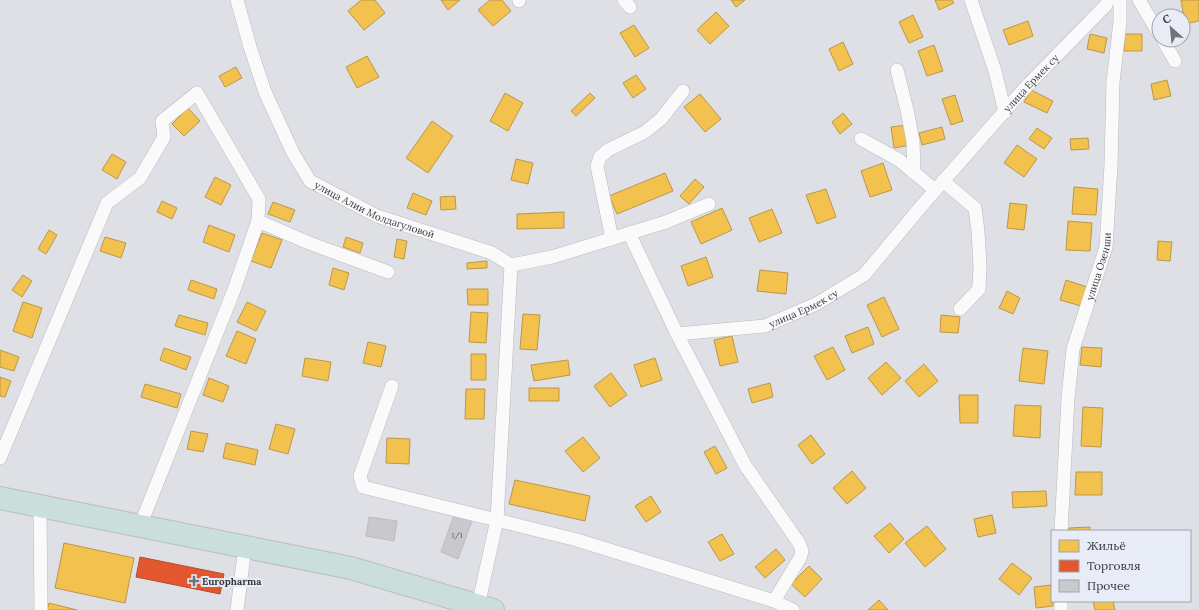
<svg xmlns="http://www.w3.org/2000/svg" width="1199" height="610" viewBox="0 0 1199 610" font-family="Lora,serif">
	<rect width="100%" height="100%" fill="#dee0e6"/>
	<path fill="#f2c14e" stroke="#ba9849" d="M 361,0 L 375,0 L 385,13 L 364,30 L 348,11 Z
		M 441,0 L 460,0 L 448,10 Z
		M 490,0 L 502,0 L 511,11 L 493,26 L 478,10 Z
		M 731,0 L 745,0 L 736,7 Z
		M 935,0 L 952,0 L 954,3 L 939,10 Z
		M 1181,0 L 1199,0 L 1199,21 L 1185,24 Z
		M 716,12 L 729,26 L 710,44 L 697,30 Z
		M 913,15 L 923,37 L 909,43 L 899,22 Z
		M 1028,21 L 1033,36 L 1009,45 L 1003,30 Z
		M 634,25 L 649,48 L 635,57 L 620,33 Z
		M 1090,34 L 1107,38 L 1104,53 L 1087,49 Z
		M 1124,34 L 1142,34 L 1142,51 L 1124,51 Z
		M 843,42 L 853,64 L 839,71 L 829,49 Z
		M 934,45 L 943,71 L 927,76 L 918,51 Z
		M 367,56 L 379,77 L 357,88 L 346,67 Z
		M 236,67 L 242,78 L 225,87 L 219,76 Z
		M 636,75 L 646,89 L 633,98 L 623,83 Z
		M 1167,80 L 1171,96 L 1154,100 L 1151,84 Z
		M 1031,90 L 1053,101 L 1047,113 L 1024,102 Z
		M 505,93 L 523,103 L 508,131 L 490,121 Z
		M 590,93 L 595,98 L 576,116 L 571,111 Z
		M 700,94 L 721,119 L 705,132 L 684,107 Z
		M 955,95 L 963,121 L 951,125 L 942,99 Z
		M 188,108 L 200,121 L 184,136 L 172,124 Z
		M 843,113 L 852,124 L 840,134 L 832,122 Z
		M 432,121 L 453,136 L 428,173 L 406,158 Z
		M 907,125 L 910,145 L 894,148 L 891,127 Z
		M 942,127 L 945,139 L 922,145 L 919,133 Z
		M 1037,128 L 1052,138 L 1044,149 L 1029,139 Z
		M 1088,138 L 1089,149 L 1071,150 L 1070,139 Z
		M 1017,145 L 1037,159 L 1024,177 L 1004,163 Z
		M 112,154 L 126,162 L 117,179 L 102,170 Z
		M 516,159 L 533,163 L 528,184 L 511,180 Z
		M 883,163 L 892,190 L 870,197 L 861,171 Z
		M 665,173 L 673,191 L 617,214 L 609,196 Z
		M 215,177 L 231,185 L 221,205 L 205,197 Z
		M 695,179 L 704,187 L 689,204 L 680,196 Z
		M 1074,187 L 1098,189 L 1096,215 L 1072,214 Z
		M 826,189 L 836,217 L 817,224 L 806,195 Z
		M 413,193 L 432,201 L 426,215 L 407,208 Z
		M 455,196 L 456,209 L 441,210 L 440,197 Z
		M 162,201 L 177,208 L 172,219 L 157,212 Z
		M 273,202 L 295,210 L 290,222 L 268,214 Z
		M 1010,203 L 1027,205 L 1024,230 L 1007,228 Z
		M 722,208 L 732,230 L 701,244 L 691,222 Z
		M 772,209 L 782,233 L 759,242 L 749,218 Z
		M 564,212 L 564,228 L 517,229 L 517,214 Z
		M 1068,221 L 1092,223 L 1090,251 L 1066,250 Z
		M 209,225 L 235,235 L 229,252 L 203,242 Z
		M 49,230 L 57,235 L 46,254 L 38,249 Z
		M 262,233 L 282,240 L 271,268 L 251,261 Z
		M 105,237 L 126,243 L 121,258 L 100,251 Z
		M 346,237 L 363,243 L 360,253 L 343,247 Z
		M 397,239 L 407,241 L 404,259 L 394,257 Z
		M 1158,241 L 1172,242 L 1170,261 L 1157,260 Z
		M 706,257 L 713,277 L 688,286 L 681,266 Z
		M 487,261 L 487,268 L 467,269 L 467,263 Z
		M 333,268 L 349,273 L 344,290 L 329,285 Z
		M 760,270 L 788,273 L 786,294 L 757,291 Z
		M 23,275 L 32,281 L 22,297 L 12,290 Z
		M 191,280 L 217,289 L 214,299 L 188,290 Z
		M 1066,280 L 1087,287 L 1081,306 L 1060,300 Z
		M 467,289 L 488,289 L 488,305 L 468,305 Z
		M 1007,291 L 1020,298 L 1013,314 L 999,308 Z
		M 884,297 L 899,329 L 882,337 L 867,305 Z
		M 23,302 L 42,308 L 32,338 L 13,331 Z
		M 247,302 L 266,311 L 256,331 L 237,322 Z
		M 471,312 L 488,313 L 486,343 L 469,342 Z
		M 523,314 L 540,315 L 537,350 L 520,349 Z
		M 179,315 L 208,323 L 205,335 L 175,326 Z
		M 941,315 L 960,317 L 958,333 L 940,332 Z
		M 868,327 L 874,344 L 852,353 L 845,336 Z
		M 237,331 L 256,339 L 246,364 L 226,356 Z
		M 732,336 L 738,362 L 720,366 L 714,340 Z
		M 368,342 L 386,346 L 381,367 L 363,363 Z
		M 833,347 L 845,370 L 827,380 L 814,356 Z
		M 1082,347 L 1102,348 L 1101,367 L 1080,365 Z
		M 164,348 L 191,357 L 186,370 L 160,360 Z
		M 1023,348 L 1048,351 L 1044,384 L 1019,381 Z
		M 0,350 L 19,357 L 14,371 L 0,367 Z
		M 471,354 L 486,354 L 486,380 L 471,380 Z
		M 305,358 L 331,362 L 328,381 L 302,376 Z
		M 655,358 L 662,380 L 641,387 L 634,365 Z
		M 568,360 L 570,375 L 534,381 L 531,365 Z
		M 886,362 L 901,378 L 882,395 L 868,378 Z
		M 924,364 L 938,381 L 919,397 L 905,381 Z
		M 611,373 L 627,395 L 610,407 L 594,386 Z
		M 0,377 L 11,381 L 5,397 L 0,396 Z
		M 209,378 L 229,386 L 223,402 L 203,395 Z
		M 770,383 L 773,397 L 752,403 L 748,389 Z
		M 145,384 L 181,394 L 177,408 L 141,397 Z
		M 529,388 L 559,388 L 559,401 L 529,401 Z
		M 466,389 L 485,389 L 484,419 L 465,419 Z
		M 959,395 L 978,395 L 978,423 L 960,423 Z
		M 1015,405 L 1041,406 L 1040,438 L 1013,436 Z
		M 1083,407 L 1103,408 L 1101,447 L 1081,446 Z
		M 276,424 L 295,429 L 288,454 L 269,449 Z
		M 191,431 L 208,434 L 203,452 L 187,449 Z
		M 811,435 L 825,454 L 812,464 L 798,445 Z
		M 583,437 L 600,458 L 583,472 L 565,451 Z
		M 387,438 L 410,439 L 409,464 L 386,463 Z
		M 226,443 L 258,450 L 255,465 L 223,458 Z
		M 715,446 L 727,468 L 716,474 L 704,452 Z
		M 852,471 L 866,488 L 847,504 L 833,488 Z
		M 1076,472 L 1102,472 L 1102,495 L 1075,495 Z
		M 515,480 L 590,496 L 585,521 L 509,504 Z
		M 1046,491 L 1047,506 L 1013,508 L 1012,492 Z
		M 651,496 L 661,512 L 646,522 L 635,506 Z
		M 992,515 L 996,533 L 978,537 L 974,519 Z
		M 890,523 L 904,539 L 889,553 L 874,536 Z
		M 927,526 L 946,549 L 925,567 L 905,543 Z
		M 1090,527 L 1090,531 L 1069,531 L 1069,528 Z
		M 722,534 L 734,554 L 720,561 L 708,542 Z
		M 64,543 L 134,558 L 125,603 L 55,588 Z
		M 776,549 L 785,560 L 765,578 L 755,567 Z
		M 1012,563 L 1032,578 L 1019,595 L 999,579 Z
		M 809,566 L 822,579 L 805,597 L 791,584 Z
		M 1051,585 L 1053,606 L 1036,608 L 1034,587 Z
		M 879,600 L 888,610 L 868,610 Z
		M 1093,601 L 1113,601 L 1115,610 L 1095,610 Z
		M 49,603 L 77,610 L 47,610 Z"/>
	<path fill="#e4572e" stroke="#b04e32" d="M 140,557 L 224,574 L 220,594 L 136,577 Z"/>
	<path fill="#c9c9cd" stroke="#bcbcc1" d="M 455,512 L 473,518 L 458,559 L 441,552 Z
		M 369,517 L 397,521 L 394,541 L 366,536 Z"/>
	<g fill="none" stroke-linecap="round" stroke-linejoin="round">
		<defs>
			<g id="minor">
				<path id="s1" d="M 237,0 L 250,47 L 265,92 L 293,153 L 310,181 L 377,216 L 492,253 L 511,265"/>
				<path d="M 624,0 L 630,7"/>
				<path d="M 971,0 L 995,71 L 1005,112"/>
				<path d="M 1139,0 L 1159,34"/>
				<path d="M 519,1 L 519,0"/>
				<path d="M 1163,40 L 1175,61"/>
				<path d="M 897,70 L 907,110 L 913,141 L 914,173"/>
				<path d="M 861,139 L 899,160 L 935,190"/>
				<path d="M 943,181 L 975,208 L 978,231 L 980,267 L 979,289 L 960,309"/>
				<path d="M 629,233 L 677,334"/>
				<path d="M 612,239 L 597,166 L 600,157 L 608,150 L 645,132 L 661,119 L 683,91"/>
				<path d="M 392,386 L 360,476 L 363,487 L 577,540 L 774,601 L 793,610"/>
				<path d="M 0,458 L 107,203 L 140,178 L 164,137 L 162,121 L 197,93 L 259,199 L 258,221"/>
				<path d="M 40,506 L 41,610"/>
				<path d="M 140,526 L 234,290 L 258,221 L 309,243 L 388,272"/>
				<path id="s2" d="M 1061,531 L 1068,398 L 1073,349 L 1106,247 L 1111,165 L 1113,82 L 1120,22 L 1120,0"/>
				<path id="s3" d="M 774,601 L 800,558 L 802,551 L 799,543 L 745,465 L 677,334 L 765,326 L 816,304 L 864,275 L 924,203 L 1025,88 L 1106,5 L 1108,0"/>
				<path d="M 1061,601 L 1061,610"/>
				<path d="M 478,606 L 497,520 L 511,265 L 552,257 L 666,222 L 709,204"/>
				<path d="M 237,610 L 245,547"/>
			</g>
			<path id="trunk" d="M 0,498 L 351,568 L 493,610"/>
		</defs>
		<use href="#minor" stroke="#b9bbbf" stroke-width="14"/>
		<use href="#trunk" stroke="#bcbdc0" stroke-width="24"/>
		<use href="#minor" stroke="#fafafb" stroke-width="13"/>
		<use href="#trunk" stroke="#cadedc" stroke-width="22"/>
	</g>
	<path fill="#717378" stroke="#e7ecf6" stroke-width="1.5" d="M192 575h4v4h4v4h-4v4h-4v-4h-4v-4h4z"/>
	<g text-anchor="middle" stroke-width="4" stroke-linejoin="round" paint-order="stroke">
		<g font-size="8" fill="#5c5e62">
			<text x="457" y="538">1/1</text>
		</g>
		<g font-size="10" fill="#36383c" stroke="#e7ecf6">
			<text dy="4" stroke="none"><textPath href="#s3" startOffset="763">улица Ермек су</textPath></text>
			<text dy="4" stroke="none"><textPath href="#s1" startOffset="267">улица Алии Молдагуловой</textPath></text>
			<text dy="4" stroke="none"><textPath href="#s2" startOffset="269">улица Озенши</textPath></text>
			<text dy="4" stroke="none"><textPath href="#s3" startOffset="439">улица Ермек су</textPath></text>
		</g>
		<g font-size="10" font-weight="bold" fill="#36383c" stroke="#e7ecf6" text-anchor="start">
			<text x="202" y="585">Europharma</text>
		</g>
	</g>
	<rect x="1051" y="530" width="140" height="72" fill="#e7ecf6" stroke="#a0a4ac"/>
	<rect x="1059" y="540" width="20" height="12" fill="#f2c14e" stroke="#a0a4ac"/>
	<text x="1087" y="550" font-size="12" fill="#36383c">Жильё</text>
	<rect x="1059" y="560" width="20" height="12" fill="#e4572e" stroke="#a0a4ac"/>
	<text x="1087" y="570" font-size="12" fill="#36383c">Торговля</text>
	<rect x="1059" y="580" width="20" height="12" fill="#c9c9cd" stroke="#a0a4ac"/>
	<text x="1087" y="590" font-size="12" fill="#36383c">Прочее</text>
	<g transform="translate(1171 28) rotate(333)"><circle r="19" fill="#e7ecf6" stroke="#a0a4ac"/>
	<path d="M0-3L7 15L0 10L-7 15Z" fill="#717378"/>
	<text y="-6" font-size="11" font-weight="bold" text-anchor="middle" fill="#36383c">С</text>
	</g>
</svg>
